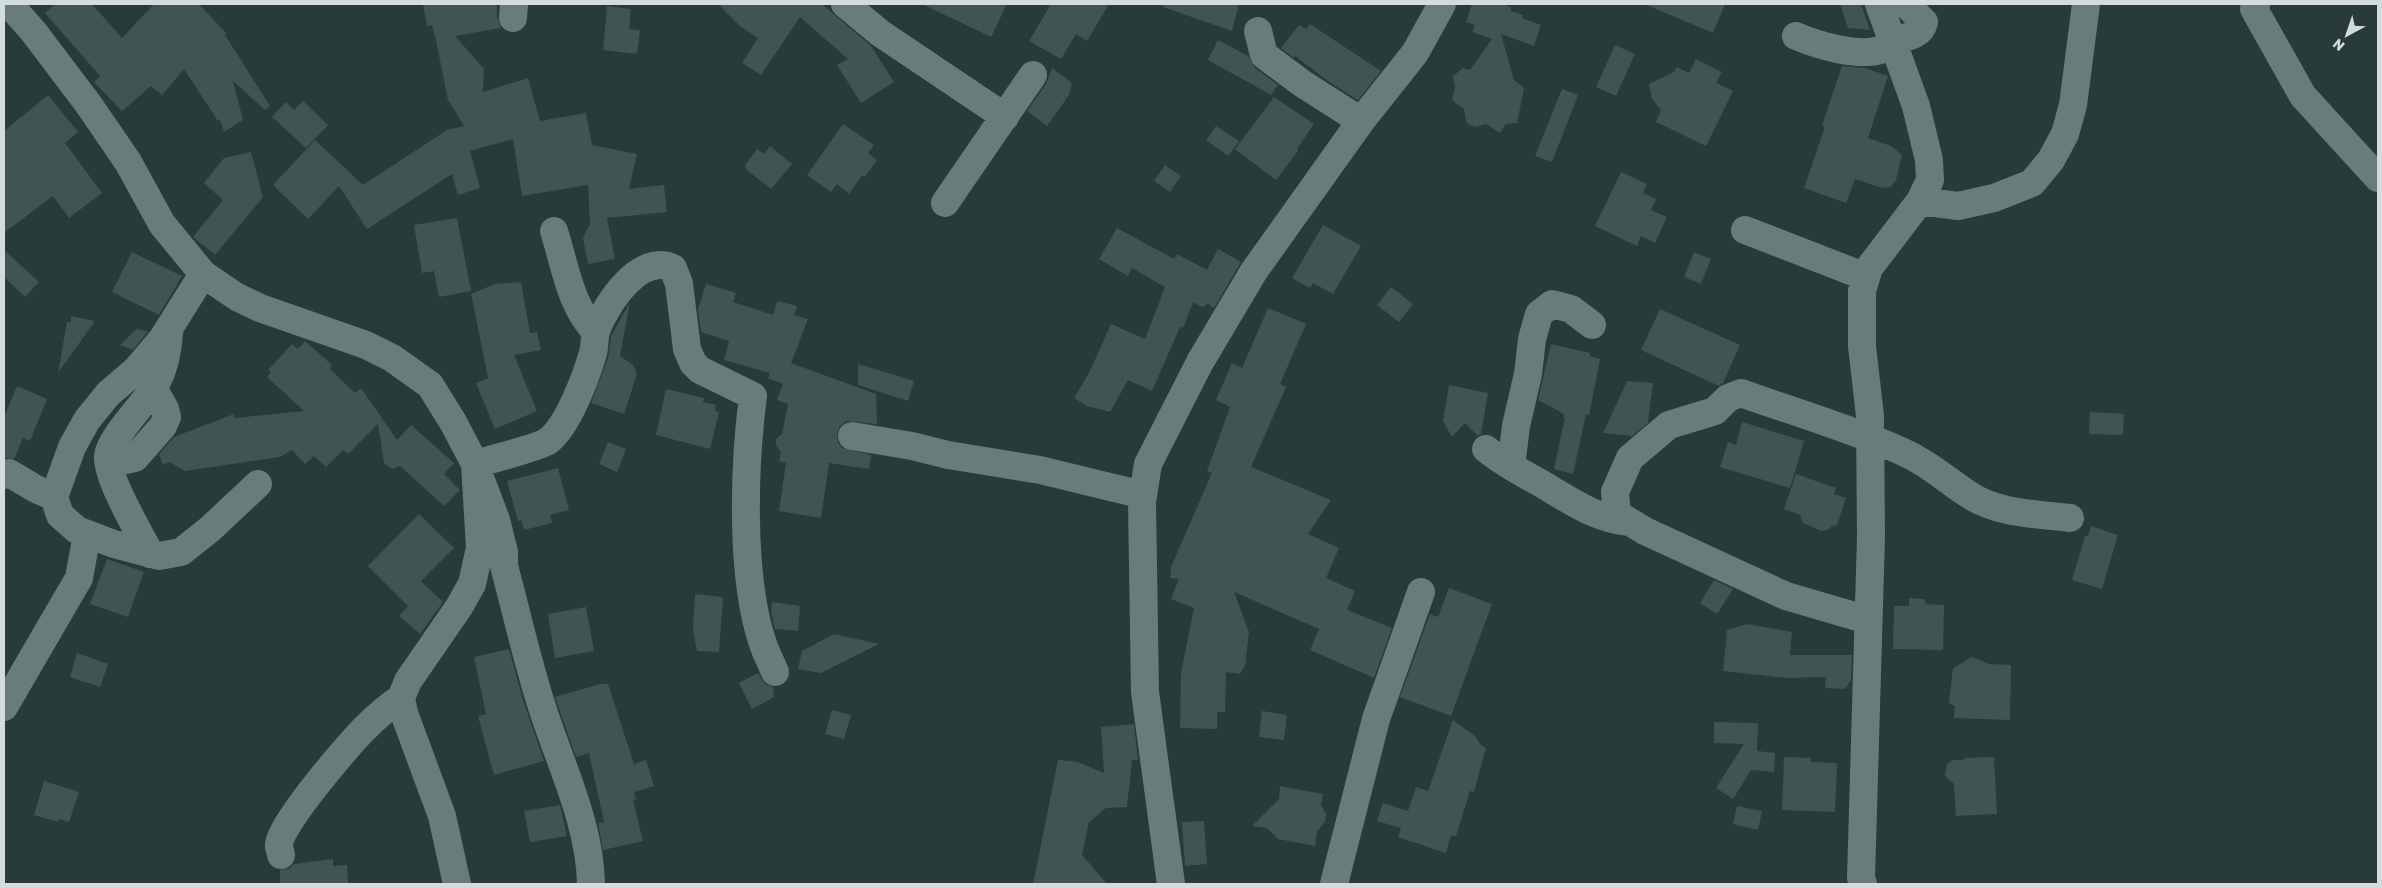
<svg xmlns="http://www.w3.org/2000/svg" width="2382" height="888" viewBox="0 0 2382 888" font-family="Rubik,sans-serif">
	<rect width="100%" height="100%" fill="#283a39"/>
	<path fill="#415453" d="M 55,4 L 92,4 L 122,38 L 154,4 L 199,4 L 227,34 L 225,35 L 270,106 L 265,110 L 233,81 L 243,120 L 224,132 L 220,120 L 218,121 L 184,69 L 162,95 L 151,86 L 122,111 L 94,82 L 100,76 L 45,13 Z
		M 423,4 L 497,4 L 497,17 L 501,28 L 455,36 L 484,69 L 483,92 L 528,78 L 540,121 L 586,113 L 592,145 L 637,154 L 629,189 L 664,185 L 667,212 L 607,218 L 615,259 L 588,264 L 583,238 L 590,224 L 588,185 L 522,196 L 513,139 L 470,151 L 480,188 L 458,195 L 452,174 L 367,229 L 339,186 L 308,219 L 273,185 L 315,140 L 363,185 L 447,130 L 464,126 L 448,100 L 436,40 L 432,25 L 427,26 Z
		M 718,4 L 822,4 L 871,46 L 894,82 L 861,103 L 837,65 L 848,59 L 800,17 L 761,75 L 742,63 L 758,38 L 740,26 Z
		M 922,4 L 1007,4 L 991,37 Z
		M 1051,4 L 1109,4 L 1087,41 L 1076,34 L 1061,59 L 1029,41 Z
		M 1164,4 L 1239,4 L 1232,31 L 1163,7 Z
		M 1472,4 L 1502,4 L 1511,7 L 1511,11 L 1523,15 L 1522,18 L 1541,25 L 1534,46 L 1501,34 L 1514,80 L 1524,88 L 1517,123 L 1506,124 L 1500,133 L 1486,124 L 1475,127 L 1469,125 L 1466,121 L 1464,109 L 1452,100 L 1455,87 L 1453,76 L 1463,68 L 1470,70 L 1492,39 L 1472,32 L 1475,25 L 1466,22 Z
		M 1644,4 L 1725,4 L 1713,33 Z
		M 1840,4 L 1861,4 L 1870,30 L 1848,28 Z
		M 607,6 L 631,9 L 629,29 L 640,30 L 637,54 L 603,50 Z
		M 1310,24 L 1381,71 L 1358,100 L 1328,81 L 1295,56 L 1294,58 L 1281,48 L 1299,25 L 1306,29 Z
		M 1218,40 L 1248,56 L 1255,68 L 1278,85 L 1271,95 L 1208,60 Z
		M 1615,45 L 1635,54 L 1616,96 L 1596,87 Z
		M 1696,59 L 1722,72 L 1716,83 L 1733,91 L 1706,146 L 1656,122 L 1661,110 L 1652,99 L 1649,84 L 1674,72 L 1677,67 L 1689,73 Z
		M 1842,66 L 1865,68 L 1888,76 L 1868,138 L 1891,146 L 1902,155 L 1896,180 L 1891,187 L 1882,188 L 1855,179 L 1846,203 L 1804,188 L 1825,127 L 1822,125 Z
		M 1052,68 L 1072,83 L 1069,95 L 1047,126 L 1027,111 L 1046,84 Z
		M 1562,89 L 1578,95 L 1552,162 L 1535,156 Z
		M 48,95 L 78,132 L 65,143 L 102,193 L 69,218 L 53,196 L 4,233 L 4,131 Z
		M 1274,97 L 1314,124 L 1297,149 L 1298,151 L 1276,180 L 1235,149 Z
		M 303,101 L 328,125 L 306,148 L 272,117 L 286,102 L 294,110 Z
		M 843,124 L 874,145 L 868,153 L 877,160 L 865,177 L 862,175 L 849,194 L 837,184 L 831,192 L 807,175 Z
		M 1216,126 L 1239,141 L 1228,156 L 1206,140 Z
		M 770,146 L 792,164 L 771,189 L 746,169 L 745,165 L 757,149 L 764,154 Z
		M 251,152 L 263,197 L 215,255 L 193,237 L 223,200 L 204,183 L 224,158 Z
		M 1165,165 L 1181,176 L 1170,192 L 1154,181 Z
		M 1621,172 L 1647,184 L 1643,193 L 1656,199 L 1651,210 L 1667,217 L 1655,243 L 1641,236 L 1637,246 L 1595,226 Z
		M 457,218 L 471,291 L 439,297 L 434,271 L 422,273 L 414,225 Z
		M 1323,225 L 1361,246 L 1333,294 L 1313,283 L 1310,288 L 1292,278 Z
		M 1117,228 L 1174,259 L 1177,254 L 1207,270 L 1218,249 L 1241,262 L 1214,308 L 1208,304 L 1202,307 L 1193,302 L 1183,328 L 1180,327 L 1152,391 L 1128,380 L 1110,412 L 1087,406 L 1074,398 L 1089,373 L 1111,324 L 1145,339 L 1165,287 L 1132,268 L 1128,276 L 1099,259 Z
		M 4,250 L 39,282 L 25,297 L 4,277 Z
		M 132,252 L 182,276 L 159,315 L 112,292 Z
		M 1694,252 L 1711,259 L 1701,284 L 1684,277 Z
		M 521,282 L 530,333 L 537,332 L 541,350 L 514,355 L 537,411 L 495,429 L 476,383 L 488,378 L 471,294 L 495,284 Z
		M 706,284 L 736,293 L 733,302 L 773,315 L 777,301 L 797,306 L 794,315 L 808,319 L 791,363 L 876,394 L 877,424 L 847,421 L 840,426 L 837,434 L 838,442 L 842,448 L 871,455 L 869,469 L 829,463 L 821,518 L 779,511 L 786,463 L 779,461 L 781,453 L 776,445 L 776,439 L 782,434 L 788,404 L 777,400 L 783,384 L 768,378 L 770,373 L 724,360 L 729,341 L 701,332 L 698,309 Z
		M 1391,287 L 1413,304 L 1399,322 L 1377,305 Z
		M 630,302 L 620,356 L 633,365 L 637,374 L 624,414 L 591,403 L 608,358 L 611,336 Z
		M 1268,308 L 1306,324 L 1280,384 L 1286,387 L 1251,467 L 1331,500 L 1308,534 L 1339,548 L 1326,578 L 1355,591 L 1347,610 L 1392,628 L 1374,678 L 1310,650 L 1319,629 L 1234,592 L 1249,632 L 1245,666 L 1240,674 L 1226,672 L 1225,712 L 1217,712 L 1217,729 L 1180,728 L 1181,673 L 1194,608 L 1171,599 L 1179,579 L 1170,578 L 1171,567 L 1212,473 L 1207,471 L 1230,407 L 1216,400 L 1232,363 L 1242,368 Z
		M 1660,309 L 1740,345 L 1723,383 L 1719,386 L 1641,350 Z
		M 71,316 L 95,321 L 58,373 L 67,322 L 71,322 Z
		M 136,329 L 148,331 L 133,350 L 120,345 Z
		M 305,341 L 332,365 L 330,369 L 355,393 L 361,388 L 397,440 L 411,425 L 454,463 L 444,474 L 460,490 L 444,506 L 400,466 L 392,469 L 384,463 L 378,424 L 348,454 L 343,450 L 326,467 L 314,456 L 305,464 L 292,450 L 280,457 L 185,471 L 169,462 L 163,465 L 159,454 L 174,437 L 234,414 L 235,418 L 304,411 L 267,377 L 271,372 L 268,370 L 292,344 L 298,349 Z
		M 1551,344 L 1590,353 L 1590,356 L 1600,359 L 1589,416 L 1586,414 L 1573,474 L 1554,469 L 1565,417 L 1563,417 L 1564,414 L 1538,400 Z
		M 858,364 L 914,381 L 908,401 L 858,385 Z
		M 1627,381 L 1653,383 L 1648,423 L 1632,436 L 1603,433 Z
		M 1449,385 L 1488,393 L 1481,434 L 1478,436 L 1465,423 L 1452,437 L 1443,421 Z
		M 17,386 L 47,399 L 30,441 L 23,438 L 14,459 L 4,458 L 4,417 Z
		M 666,389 L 704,398 L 703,402 L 716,405 L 715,411 L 719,412 L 710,449 L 656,435 Z
		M 2090,412 L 2124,414 L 2123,435 L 2089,434 Z
		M 1742,422 L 1804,441 L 1790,488 L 1720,467 L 1728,442 L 1736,445 Z
		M 608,442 L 626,449 L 617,472 L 599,464 Z
		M 558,468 L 569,510 L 550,515 L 552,523 L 524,530 L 521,520 L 518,521 L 507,481 Z
		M 1796,474 L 1836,488 L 1834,494 L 1846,498 L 1837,525 L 1832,526 L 1828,530 L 1821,531 L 1803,523 L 1800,515 L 1784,509 Z
		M 419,514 L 454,548 L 421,581 L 443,602 L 420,634 L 399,616 L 408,606 L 368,566 Z
		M 2091,526 L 2118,535 L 2102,589 L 2072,580 L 2085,536 L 2088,536 Z
		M 107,559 L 144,572 L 128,617 L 90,604 Z
		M 1714,580 L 1733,589 L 1717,614 L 1700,603 Z
		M 1449,588 L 1492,604 L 1451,716 L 1400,697 L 1430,614 L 1438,617 Z
		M 695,594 L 723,597 L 719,652 L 697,651 L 693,630 Z
		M 1909,598 L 1924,599 L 1926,604 L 1944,605 L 1943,650 L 1893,649 L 1894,606 L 1909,606 Z
		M 772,602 L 800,606 L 798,631 L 775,629 L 771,612 Z
		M 586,607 L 594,651 L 555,658 L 548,614 Z
		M 1747,624 L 1792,632 L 1790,655 L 1852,655 L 1851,680 L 1845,689 L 1825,688 L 1826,677 L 1787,678 L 1723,671 L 1727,630 Z
		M 834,634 L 879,644 L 821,673 L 798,669 L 802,651 Z
		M 509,649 L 523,700 L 544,761 L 494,775 L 478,716 L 486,714 L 474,657 Z
		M 77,653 L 108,664 L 100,687 L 70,677 Z
		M 1972,657 L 1989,664 L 2011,665 L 2010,720 L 1954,718 L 1955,706 L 1949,703 L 1953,668 Z
		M 758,673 L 765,684 L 773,687 L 774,697 L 752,709 L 739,683 Z
		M 600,684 L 608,684 L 634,764 L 646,760 L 654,786 L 634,792 L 636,799 L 633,800 L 643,841 L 603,850 L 598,823 L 604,822 L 589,753 L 576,757 L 555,697 Z
		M 832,710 L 851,715 L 844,739 L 825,734 Z
		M 1262,711 L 1287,715 L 1284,740 L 1259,737 Z
		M 1453,720 L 1475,736 L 1480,744 L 1486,748 L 1474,792 L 1470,791 L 1456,836 L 1451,835 L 1446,853 L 1398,837 L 1401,828 L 1377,821 L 1383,803 L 1408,811 L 1416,787 L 1428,791 Z
		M 1714,722 L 1758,723 L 1757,751 L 1775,753 L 1774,772 L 1751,770 L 1733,799 L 1716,788 L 1744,744 L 1714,743 Z
		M 1134,724 L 1138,760 L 1132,760 L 1127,807 L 1106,808 L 1089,822 L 1082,855 L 1107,884 L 1033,884 L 1058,760 L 1078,762 L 1104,773 L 1101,727 Z
		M 1784,757 L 1811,758 L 1811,762 L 1837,763 L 1835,812 L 1782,810 Z
		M 1994,757 L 1997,814 L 1956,816 L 1954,784 L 1945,776 L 1947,764 L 1952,760 L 1964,760 L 1965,758 Z
		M 44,781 L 79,792 L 69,822 L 59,819 L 58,822 L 34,815 Z
		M 1280,786 L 1323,794 L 1321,805 L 1326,814 L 1325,821 L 1317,832 L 1315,846 L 1278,839 L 1267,828 L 1252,826 L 1279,799 Z
		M 560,805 L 567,836 L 530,842 L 524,811 Z
		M 1737,806 L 1762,811 L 1758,830 L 1733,824 Z
		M 1204,821 L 1207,864 L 1185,866 L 1182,822 Z
		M 333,859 L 333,866 L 347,865 L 348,884 L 280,884 L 280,870 L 290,868 L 294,864 Z"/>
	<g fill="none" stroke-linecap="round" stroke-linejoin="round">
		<path stroke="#697c7b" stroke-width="28" d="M 9,4 L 33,31 L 89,105 L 128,162 L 162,224 L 203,274 L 237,297 L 260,308 L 366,345 L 392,358 L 430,385 L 453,422 L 475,464 L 496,520 L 504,552 L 504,566 C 517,614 528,665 544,713 C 562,768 590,825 591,884
			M 845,4 L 880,33 L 1005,117
			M 2256,4 L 2254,9 L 2303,96 L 2378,178
			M 513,18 L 514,4
			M 1258,31 L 1264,55 L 1303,84 L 1361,121
			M 1796,36 C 1817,45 1857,57 1880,50 C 1886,48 1889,42 1896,40 C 1908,37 1921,35 1924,22 L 1906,4
			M 1920,201 L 1958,206 L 1994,198 L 2032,183 L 2051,160 L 2065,134 L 2073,105 L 2086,4
			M 945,203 L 1033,75
			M 1745,230 L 1866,277
			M 554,231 C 565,265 570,306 596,332
			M 203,274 L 163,338 L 136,370 L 108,394 L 87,420 L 72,447 L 54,497 L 60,515 L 77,530 L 114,544 L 159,556 L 181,552 L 210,529 L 258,484
			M 852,436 L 912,446 L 948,455 L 1040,470 L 1143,495
			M 1486,449 C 1503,463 1522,473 1542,484 C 1571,501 1594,518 1629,522
			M 110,464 L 135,458 L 163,426 L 167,417 L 165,409 L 153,388
			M 1511,466 L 1516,426 L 1528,374 L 1532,339 L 1539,314 L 1552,304 L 1571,309 L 1592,325
			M 4,475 L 9,473 L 36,489 L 54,497
			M 150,554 C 139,531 107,480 108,456 C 110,437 146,403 156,384 C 165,367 168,351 169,332
			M 1868,620 L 1786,596 L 1645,531 L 1617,514 L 1615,492 L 1630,458 L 1669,425 L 1715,411 L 1728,398 L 1741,393 C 1794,412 1849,428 1901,451 C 1927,462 1945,479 1968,494 C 1997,514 2037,514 2070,518
			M 4,707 L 79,578 L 87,534
			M 281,855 C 281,852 278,847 279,844 C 281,823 346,748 363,730 C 375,718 387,707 401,698
			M 457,884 L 442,816 L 404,713 L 401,698 L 408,681 L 459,607 L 472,584 L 480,548 L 475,464 C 489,460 540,447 548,441 C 568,426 586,377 593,353 C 595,346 594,338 596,331 C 606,304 640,252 673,268 L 679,284 L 687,349 L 693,363 L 700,370 L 753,396 C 744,465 740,577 763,644 C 766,653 771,662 775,672
			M 1171,884 L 1145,692 L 1142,502 L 1148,464 L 1200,362 L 1254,271 L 1361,121 L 1415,53 L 1442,4
			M 1334,884 L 1376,719 L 1421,592
			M 1863,884 L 1861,878 L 1871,537 L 1870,416 L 1862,346 L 1862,291 L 1869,268 L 1920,201 L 1930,180 L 1929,160 L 1916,106 L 1879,4"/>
	</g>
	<rect width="2382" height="888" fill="none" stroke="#d1dcdb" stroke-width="10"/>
	<g transform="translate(2347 35) rotate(220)" stroke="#283a39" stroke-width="4" paint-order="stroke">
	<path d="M0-4L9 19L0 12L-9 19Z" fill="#d1dcdb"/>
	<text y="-8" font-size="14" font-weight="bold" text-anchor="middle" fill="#d1dcdb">N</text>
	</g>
</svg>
